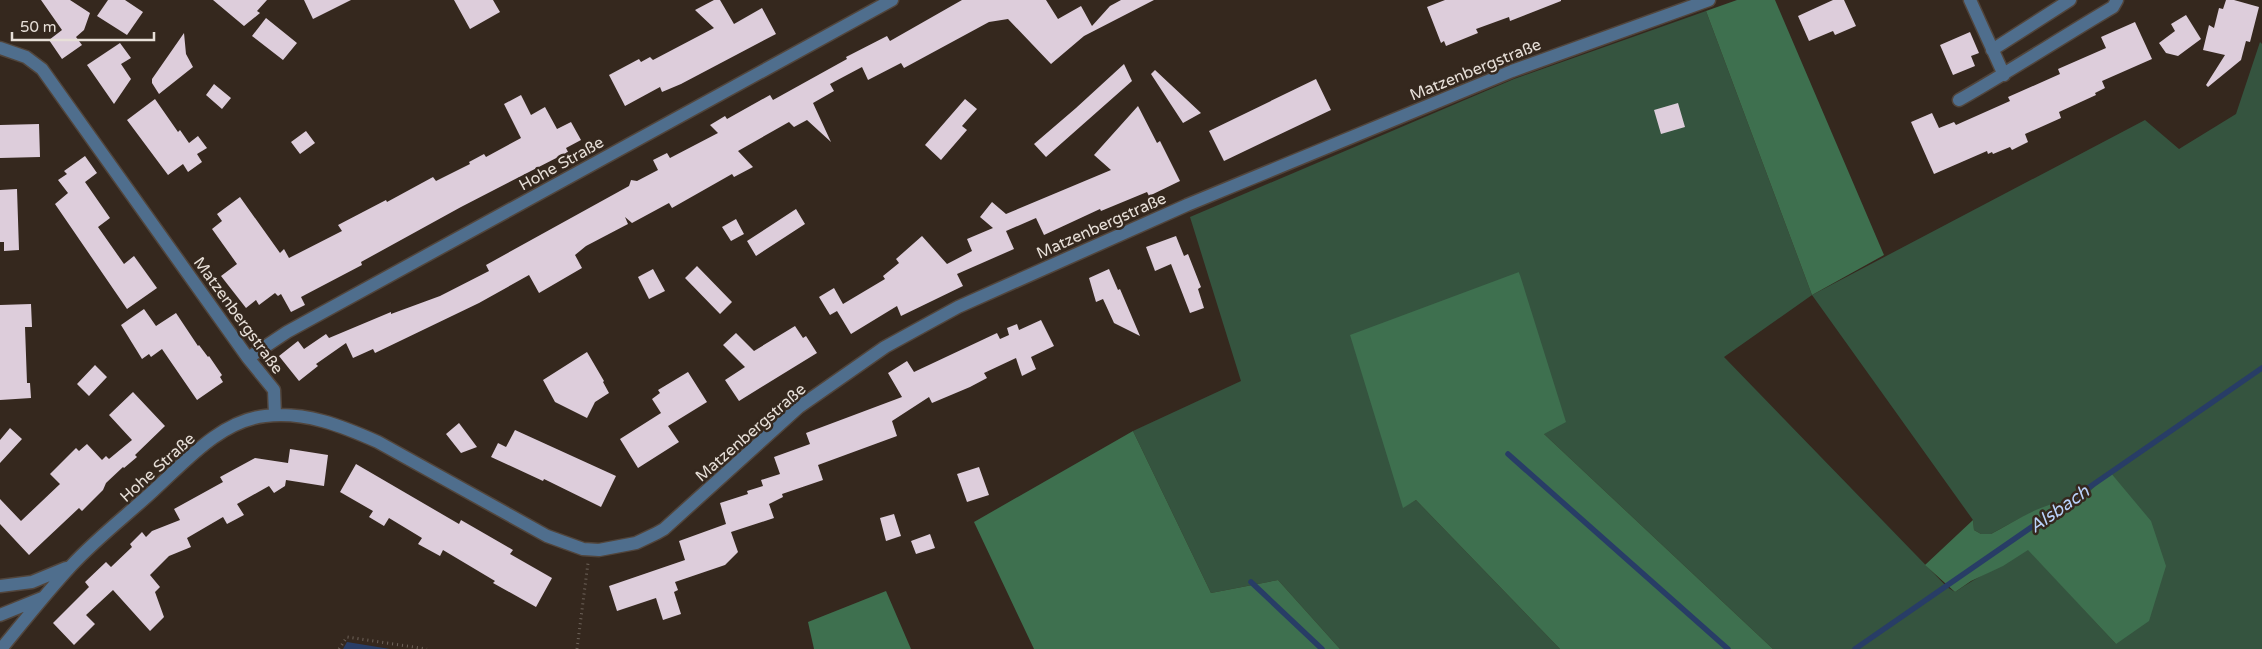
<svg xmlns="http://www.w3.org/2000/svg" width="2262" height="649" viewBox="0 0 2262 649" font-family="'Varela Round',sans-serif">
	<rect width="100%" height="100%" fill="#35281e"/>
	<path fill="#35543f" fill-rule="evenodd" d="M 1706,11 L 1812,295 L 2145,120 L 2179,149 L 2236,114 L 2260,42 L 2262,44 L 2262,649 L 1773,649 L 1544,434 L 1519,272 L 1403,507 L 1416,500 L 1560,649 L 1340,649 L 1278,580 L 1211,593 L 1133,431 L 1241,381 L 1190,217 L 1514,79 ZM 1812,295 L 1973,520 L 1974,530 L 1981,534 L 1991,534 L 2024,516 L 2066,500 L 2080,501 L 2116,644 L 2028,549 C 2004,565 1978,576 1955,592 L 1947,587 L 1724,357 Z"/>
	<path fill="#3e704f" d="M 1737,0 L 1775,0 L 1884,255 L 1812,295 L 1706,11 Z
		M 1519,272 L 1566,422 L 1544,434 L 1773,649 L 1560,649 L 1416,500 L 1403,508 L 1350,335 Z
		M 1133,431 L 1211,593 L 1278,580 L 1340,649 L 1034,649 L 974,522 Z
		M 2110,472 L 2151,521 L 2166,566 L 2149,621 L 2116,644 L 2028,550 L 2003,566 L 1971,581 L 1955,592 L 1925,565 L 1973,520 L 1974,530 L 1981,534 L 1991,534 C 2019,519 2047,499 2080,501 Z
		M 886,591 L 911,649 L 814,649 L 808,622 Z"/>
	<path fill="#283d66" d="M 347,642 L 390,649 L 343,649 Z"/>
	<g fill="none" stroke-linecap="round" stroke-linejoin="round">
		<path stroke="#283d66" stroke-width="5.5" d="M 1508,454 L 1728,649
			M 1251,582 L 1322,649
			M 1855,649 L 2262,368"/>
	</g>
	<path fill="#ddcddb" d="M 41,0 L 70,0 L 90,13 L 84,30 L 76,37 L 82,45 L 62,59 L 49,40 L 62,30 Z
		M 108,0 L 125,0 L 143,12 L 127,35 L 97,16 Z
		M 213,0 L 267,0 L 257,11 L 260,13 L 244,26 Z
		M 304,0 L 351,0 L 313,19 Z
		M 454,0 L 493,0 L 500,12 L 470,29 Z
		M 714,0 L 720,0 L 734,24 L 762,8 L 776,34 L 681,84 L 662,92 L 660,87 L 625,106 L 609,75 L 639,59 L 641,62 L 650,57 L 653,60 L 714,28 L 695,10 Z
		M 962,0 L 1046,0 L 1058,19 L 1081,6 L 1092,26 L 1110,6 L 1121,0 L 1154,0 L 1084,36 L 1051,64 L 1008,19 L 989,22 L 904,68 L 901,63 L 868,80 L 862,67 L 830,84 L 834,91 L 813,103 L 831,142 L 807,120 L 794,127 L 789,122 L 738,151 L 753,167 L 734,177 L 732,174 L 672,208 L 669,203 L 632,223 L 625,217 L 628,224 L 586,246 L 575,255 L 582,268 L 539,293 L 529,275 L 479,303 L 375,353 L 373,349 L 353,358 L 346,343 L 316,364 L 318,366 L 299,381 L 279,356 L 298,341 L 304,349 L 326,334 L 329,338 L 391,312 L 391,314 L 440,296 L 489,271 L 486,265 L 629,186 L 631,180 L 637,181 L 658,170 L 653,160 L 667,153 L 670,158 L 718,133 L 710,125 L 725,116 L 727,119 L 770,95 L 773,100 L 847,59 L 846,57 L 887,36 L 890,41 Z
		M 1445,0 L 1561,0 L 1561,1 L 1510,21 L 1509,17 L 1476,29 L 1478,33 L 1446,46 L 1444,41 L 1441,43 L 1427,7 Z
		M 1833,0 L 1844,0 L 1856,26 L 1835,35 L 1833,31 L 1809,41 L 1798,16 Z
		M 2226,0 L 2234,0 L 2259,7 L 2250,42 L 2246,41 L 2241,60 L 2208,87 L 2206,85 L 2225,55 L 2203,50 L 2209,25 L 2214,28 L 2219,8 L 2223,9 Z
		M 2186,15 L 2201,39 L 2178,56 L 2166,53 L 2159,43 L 2175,31 L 2171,24 Z
		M 266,18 L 297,43 L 283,60 L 252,36 Z
		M 2135,22 L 2152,59 L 2102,81 L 2105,88 L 2095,93 L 2096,95 L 2059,112 L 2061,118 L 2025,134 L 2028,142 L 2012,150 L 2010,147 L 1993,154 L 1992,152 L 1988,154 L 1987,151 L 1934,174 L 1911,122 L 1932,113 L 1939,128 L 1954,122 L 1956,125 L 2010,101 L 2008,97 L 2060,74 L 2058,69 L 2106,48 L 2101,37 Z
		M 1970,32 L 1979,53 L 1971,56 L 1975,66 L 1953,75 L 1940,45 Z
		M 184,33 L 186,54 L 193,67 L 159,94 L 152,83 L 152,79 Z
		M 120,43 L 131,58 L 121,64 L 131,79 L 114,104 L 87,65 Z
		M 1124,64 L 1132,81 L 1046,157 L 1034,144 L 1076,108 Z
		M 1155,70 L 1201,113 L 1183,123 L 1151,74 Z
		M 1316,79 L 1331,110 L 1224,161 L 1209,131 Z
		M 214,84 L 231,98 L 222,109 L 206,95 Z
		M 521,95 L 531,115 L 545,107 L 557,129 L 571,122 L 581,140 L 566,148 L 568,152 L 461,207 L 361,262 L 362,265 L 301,297 L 305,305 L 291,312 L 281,294 L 278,296 L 275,293 L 259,305 L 256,300 L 246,308 L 221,276 L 237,264 L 212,229 L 222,221 L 217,214 L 240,197 L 280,253 L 284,249 L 289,258 L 342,231 L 338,225 L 386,200 L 387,202 L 433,177 L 436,181 L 470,164 L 469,162 L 484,154 L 486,157 L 521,138 L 504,104 Z
		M 155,99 L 178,132 L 180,130 L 189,143 L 198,136 L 207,148 L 197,154 L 202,162 L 188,172 L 183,164 L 168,175 L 127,120 Z
		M 965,99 L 977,109 L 962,126 L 967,130 L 941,160 L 925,145 Z
		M 1678,103 L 1685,127 L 1661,134 L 1654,110 Z
		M 1138,106 L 1157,143 L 1160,141 L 1180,181 L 1149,196 L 1147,192 L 1101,211 L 1100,209 L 1044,235 L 1036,218 L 1006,231 L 1014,249 L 957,274 L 963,286 L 901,316 L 897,306 L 851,334 L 837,311 L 830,315 L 819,297 L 834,288 L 843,304 L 885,279 L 883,276 L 899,263 L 896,259 L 922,236 L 947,264 L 972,251 L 967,239 L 993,228 L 980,217 L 992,202 L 1006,214 L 1111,170 L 1094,155 Z
		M 39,124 L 40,157 L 0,158 L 0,125 Z
		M 306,131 L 315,143 L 300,154 L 291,142 Z
		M 85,156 L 97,173 L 85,182 L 110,218 L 98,227 L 124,264 L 134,256 L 157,288 L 127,309 L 55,204 L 68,193 L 58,180 L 67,174 L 64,171 Z
		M 17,189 L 19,250 L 4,251 L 4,242 L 0,242 L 0,190 Z
		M 796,209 L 805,224 L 756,256 L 747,241 Z
		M 736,219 L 744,234 L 731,241 L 722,227 Z
		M 1176,236 L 1184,256 L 1188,254 L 1201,287 L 1198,289 L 1204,308 L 1190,313 L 1171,264 L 1155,271 L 1146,247 Z
		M 697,266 L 732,302 L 720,314 L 685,278 Z
		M 653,269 L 665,291 L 649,299 L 638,277 Z
		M 1109,269 L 1118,290 L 1120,289 L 1140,336 L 1114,323 L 1103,299 L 1096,302 L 1089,278 Z
		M 31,304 L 32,327 L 25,327 L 27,383 L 30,383 L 31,398 L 0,400 L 0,305 Z
		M 144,309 L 156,326 L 176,313 L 198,346 L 199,345 L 208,357 L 209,356 L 222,375 L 220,377 L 223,382 L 197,400 L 162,349 L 151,357 L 149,354 L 142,359 L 121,325 Z
		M 1041,320 L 1054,346 L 1031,357 L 1036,369 L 1022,376 L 1016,358 L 984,373 L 987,378 L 970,387 L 932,403 L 929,397 L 892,421 L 897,436 L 818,465 L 823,480 L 782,494 L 783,497 L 769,504 L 774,518 L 731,532 L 738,552 L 725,565 L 675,582 L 678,590 L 674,592 L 681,614 L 663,620 L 656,598 L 617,611 L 609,586 L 685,560 L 679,541 L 726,524 L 720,503 L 748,494 L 747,491 L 763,486 L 761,480 L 780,474 L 774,457 L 810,444 L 806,433 L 902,397 L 888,373 L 907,361 L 914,372 L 997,333 L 1000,339 L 1009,335 L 1007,328 L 1017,324 L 1019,330 Z
		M 795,326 L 803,338 L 806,336 L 817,353 L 739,401 L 725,380 L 745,367 L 723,345 L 736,333 L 754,351 Z
		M 587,352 L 604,381 L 603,382 L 609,393 L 595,402 L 587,418 L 555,402 L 543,380 Z
		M 95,365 L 107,377 L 89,396 L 77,384 Z
		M 688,372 L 707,402 L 668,426 L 679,442 L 638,468 L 620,439 L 661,413 L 652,399 L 660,393 L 658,390 Z
		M 133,392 L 165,426 L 135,455 L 137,457 L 124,468 L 123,467 L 106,483 L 103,490 L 82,511 L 79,508 L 29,555 L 0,524 L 0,499 L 21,521 L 60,484 L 50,474 L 76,448 L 79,451 L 87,444 L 102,460 L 106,456 L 109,459 L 132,440 L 109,415 Z
		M 459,423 L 477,447 L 461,453 L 446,434 Z
		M 10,428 L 22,439 L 0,463 L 0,440 Z
		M 515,430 L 616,476 L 601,507 L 544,479 L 543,481 L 491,457 L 498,443 L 506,447 Z
		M 290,449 L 328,455 L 324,486 L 286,480 L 285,486 L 274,493 L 269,486 L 237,504 L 244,515 L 227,524 L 223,517 L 187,538 L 191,547 L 169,556 L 150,575 L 160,587 L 155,592 L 164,617 L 150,631 L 113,590 L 86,615 L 95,624 L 74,645 L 53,623 L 89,587 L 85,582 L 106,562 L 111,567 L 132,547 L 130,544 L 142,532 L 146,537 L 152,531 L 180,520 L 174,509 L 223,482 L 220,477 L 255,458 L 288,463 Z
		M 356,464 L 459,524 L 461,520 L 513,550 L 510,554 L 552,578 L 536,607 L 493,583 L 495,581 L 443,550 L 440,556 L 418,544 L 422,538 L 389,518 L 384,526 L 369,517 L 373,511 L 340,492 Z
		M 979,467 L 989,495 L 967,502 L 957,474 Z
		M 894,514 L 901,536 L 886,541 L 880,518 Z
		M 930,534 L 935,548 L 916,554 L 911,541 Z"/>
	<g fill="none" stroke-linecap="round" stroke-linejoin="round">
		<defs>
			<path id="minor" d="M 1970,0 L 2004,75
				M 0,48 L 26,57 L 42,69 L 248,358 L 274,390 L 275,415
				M 1992,50 L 2070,0
				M 1959,100 C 2012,70 2062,37 2113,7 L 2117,0
				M 248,358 L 287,332 L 892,0
				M 0,586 L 32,582 L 66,568
				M 0,615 L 42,598
				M 1,649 C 24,621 47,592 72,565 C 97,538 127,515 153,491 C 185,462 220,421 265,416 C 305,411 342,426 378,442 L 547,536 L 583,549 L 599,550 L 636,543 L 657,533 L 664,529 L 799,407 L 885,347 L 958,307 L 1187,205 L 1512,71 L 1709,0"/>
		</defs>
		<use href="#minor" stroke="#51453c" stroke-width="15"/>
		<path stroke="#6e635a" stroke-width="3" stroke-dasharray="1 4" stroke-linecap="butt" d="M 339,649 L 347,637 L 427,649
			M 577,649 L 588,563"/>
		<use href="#minor" stroke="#4f6e8d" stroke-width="12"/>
	</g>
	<g text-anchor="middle" stroke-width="5" stroke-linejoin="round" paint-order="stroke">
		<g font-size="16" fill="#e7dfd8" stroke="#35281e">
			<text transform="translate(1475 69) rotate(-22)" y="6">Matzenbergstraße</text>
			<text transform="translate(561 163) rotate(-29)" y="6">Hohe Straße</text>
			<text transform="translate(1101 225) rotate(-24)" y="6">Matzenbergstraße</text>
			<text transform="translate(239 315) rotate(54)" y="6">Matzenbergstraße</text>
			<text transform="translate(750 432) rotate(-41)" y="6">Matzenbergstraße</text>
			<text transform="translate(157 467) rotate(-42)" y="6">Hohe Straße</text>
		</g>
		<g font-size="18" font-style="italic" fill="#b9d1fa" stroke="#35281e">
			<text transform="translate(2059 509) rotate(-35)" y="6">Alsbach</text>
		</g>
	</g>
	<path d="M12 32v8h142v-8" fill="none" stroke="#e7dfd8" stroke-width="2.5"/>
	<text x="20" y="32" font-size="15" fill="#e7dfd8" stroke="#35281e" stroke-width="4" paint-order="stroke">50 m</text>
</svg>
